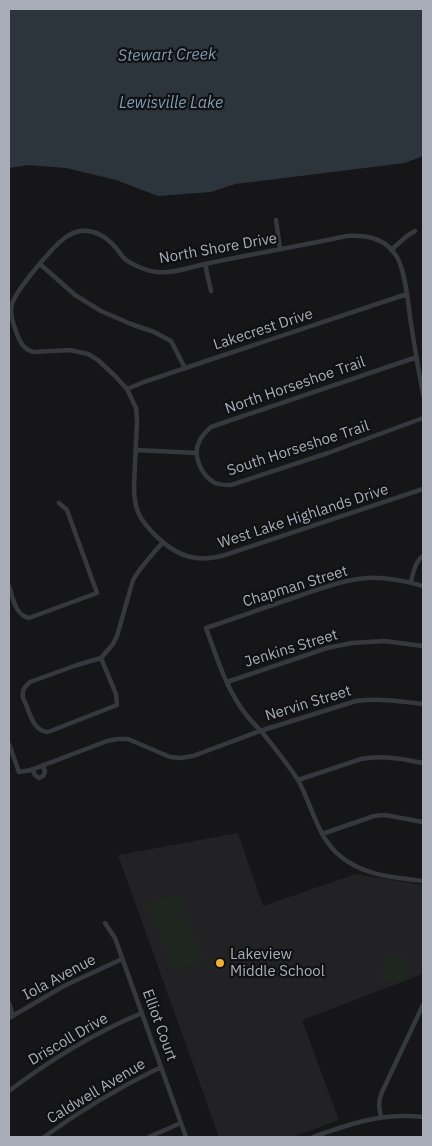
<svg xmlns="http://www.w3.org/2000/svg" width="432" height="1146" viewBox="0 0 432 1146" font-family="'IBM Plex Sans',sans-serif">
	<rect width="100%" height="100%" fill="#161618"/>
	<path fill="#222225" d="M 238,833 L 263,906 L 356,874 L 423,885 L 423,974 L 302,1020 L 339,1120 L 292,1137 L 219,1137 L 118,855 Z"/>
	<path fill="#1e261f" d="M 178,892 L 204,961 L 173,971 L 148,903 Z
		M 384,958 L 407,958 L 407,979 L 399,982 L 381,981 L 381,971 L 384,971 Z"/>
	<path fill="#2c353c" d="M 9,9 L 423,9 L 423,156 L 405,163 L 235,184 L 211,192 L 158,196 L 116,180 L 66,168 L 28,165 L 9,168 Z"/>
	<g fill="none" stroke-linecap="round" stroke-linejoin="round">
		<path stroke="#37383d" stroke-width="4.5" d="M 276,220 L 280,249
			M 391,250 L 407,236 L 415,231
			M 40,264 L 75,295 L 101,311 L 131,324 L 154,332 L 171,341 L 185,368
			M 205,264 L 211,291
			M 417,357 L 211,427 C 207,431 201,436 199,442 C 192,456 202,476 215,483 C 220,485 226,485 231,485 L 328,453 L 423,418
			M 127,389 L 144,382 L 221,356 L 407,294
			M 423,394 C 418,368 414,343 410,317 C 408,300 405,271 397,257 C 386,238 367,235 347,236 C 300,246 252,254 205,264 C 190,267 173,274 157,272 C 147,271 129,264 123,257 C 120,254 119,251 116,248 C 107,237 94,229 80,231 C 75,232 70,234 66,237 C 54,245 16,290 12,304 C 9,315 15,328 18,337 C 22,345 25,350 34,352 L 70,350 L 88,354 L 98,360 L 115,376 L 127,389 L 136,408 L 137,421 L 134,486 C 134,496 135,507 140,516 C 144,524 151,531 157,537 C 178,557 197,563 225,555 L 423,489
			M 136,450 L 197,453
			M 411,582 C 413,573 415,562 423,556
			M 9,586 C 13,598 15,615 29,618 L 97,593 L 67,510 L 59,503
			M 423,586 C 405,581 385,577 367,578 C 341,580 317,590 293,598 C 264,608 235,618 206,628 C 217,658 227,692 248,717 C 252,722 257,727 261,731 C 274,747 287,763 298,780 C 312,805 317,837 340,856 C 364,876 394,877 423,881
			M 101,658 L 116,694 L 117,705 L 48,732 C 34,731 30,715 26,704 C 24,701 22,696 23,692 C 23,688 27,685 30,682 L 77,665 Z
			M 101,658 L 113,644 L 117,636 L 133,580 C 141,566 152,555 163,542
			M 227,682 L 327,648 L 352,643 L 384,641 L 423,646
			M 9,744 L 19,772 L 31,770 L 107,741 L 118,739 L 128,739 L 170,757 L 180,758 L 193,756 L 260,731 L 356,701 C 380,698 400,701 423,704
			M 32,769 L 35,775 L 39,778 L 43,776 L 45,772 L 43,765
			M 298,780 L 361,759 C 382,755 403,759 423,763
			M 322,834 L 374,816 L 385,815 L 423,822
			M 105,923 L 115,938 L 186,1137
			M 9,1003 L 13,1016
			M 9,1018 L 64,986 L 122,959
			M 9,1091 C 50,1060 94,1033 142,1013
			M 381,1117 C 379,1107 378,1101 382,1092 L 423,1005
			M 44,1137 C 81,1110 120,1087 161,1067
			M 149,1137 L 181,1123
			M 313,1137 C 350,1124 383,1112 423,1117"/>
	</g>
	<circle fill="#f2b134" stroke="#111113" stroke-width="2" cx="220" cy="963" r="5"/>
	<g text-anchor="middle" stroke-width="4.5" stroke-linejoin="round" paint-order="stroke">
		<g font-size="15" fill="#a8adb8" stroke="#111113">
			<text transform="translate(218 248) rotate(-10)" y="5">North Shore Drive</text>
			<text transform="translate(263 329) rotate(-18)" y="5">Lakecrest Drive</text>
			<text transform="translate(295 385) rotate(-19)" y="5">North Horseshoe Trail</text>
			<text transform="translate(298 448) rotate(-18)" y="5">South Horseshoe Trail</text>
			<text transform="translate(303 516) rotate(-18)" y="5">West Lake Highlands Drive</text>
			<text transform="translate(295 586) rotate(-17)" y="5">Chapman Street</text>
			<text transform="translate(291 648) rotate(-17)" y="5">Jenkins Street</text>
			<text transform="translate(308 703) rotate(-17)" y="5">Nervin Street</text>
			<text transform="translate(59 977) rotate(-28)" y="5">Iola Avenue</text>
			<text transform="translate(160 1025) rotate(70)" y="5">Elliot Court</text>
			<text transform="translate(68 1039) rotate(-30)" y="5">Driscoll Drive</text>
			<text transform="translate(96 1091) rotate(-31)" y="5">Caldwell Avenue</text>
		</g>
		<g font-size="15" fill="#a8adb8" stroke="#111113" text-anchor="start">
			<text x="230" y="959">Lakeview<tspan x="230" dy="17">Middle School</tspan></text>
		</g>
		<g font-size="16" font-style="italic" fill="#7f9bb3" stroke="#111113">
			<text transform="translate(167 54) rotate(-1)" y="6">Stewart Creek</text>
			<text x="171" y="108">Lewisville Lake</text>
		</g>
	</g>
	<rect width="432" height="1146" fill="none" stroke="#a8adb8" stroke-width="20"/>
</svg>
